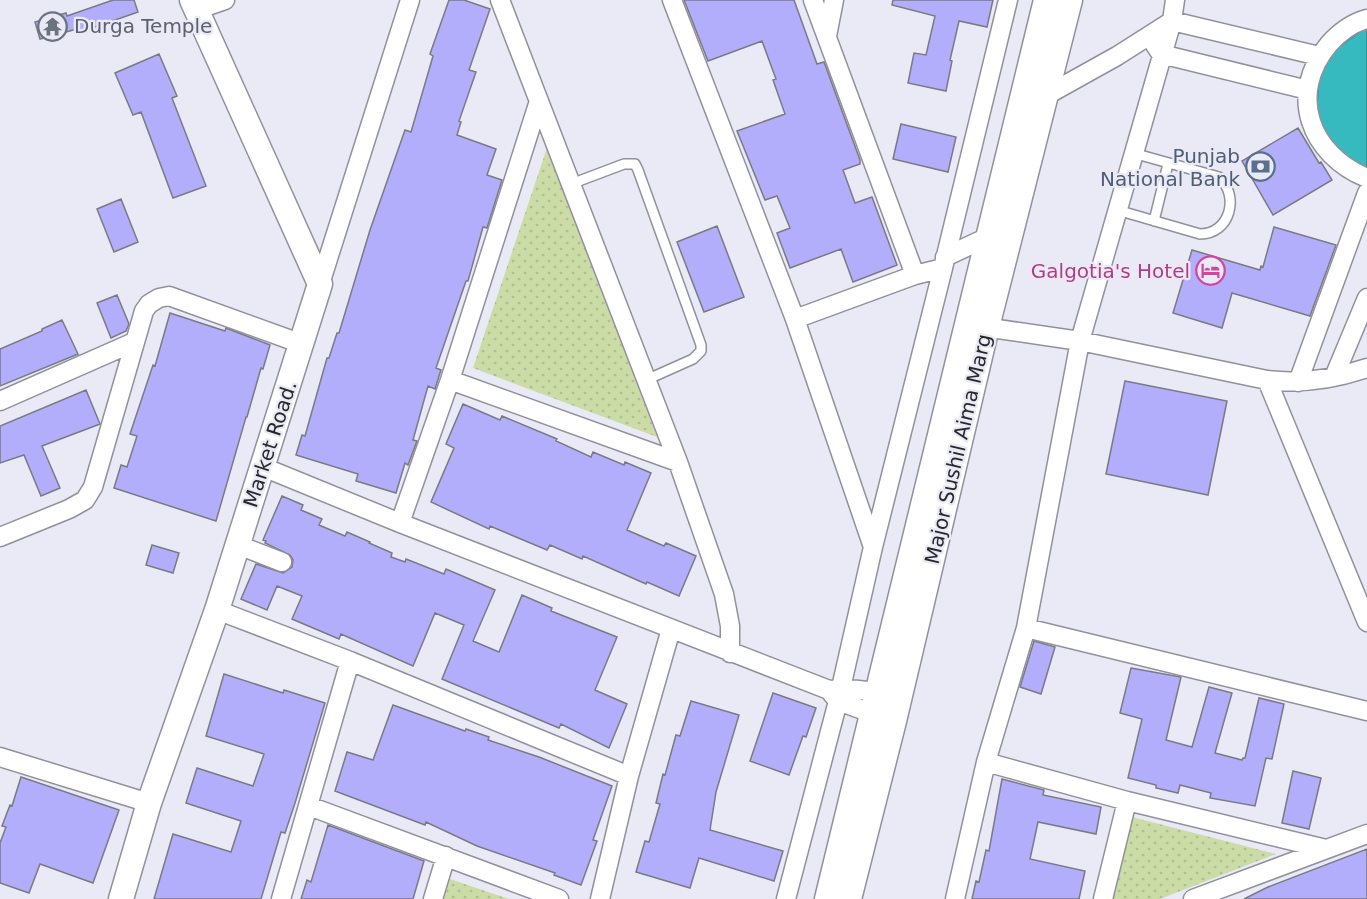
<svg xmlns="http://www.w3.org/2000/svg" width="1367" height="899" viewBox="0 0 1367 899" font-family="'DejaVu Sans',sans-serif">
	<defs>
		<pattern id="park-dots" width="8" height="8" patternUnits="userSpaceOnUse" patternTransform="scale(1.5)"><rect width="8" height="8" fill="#ccdca6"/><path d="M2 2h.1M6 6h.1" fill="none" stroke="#afbd8f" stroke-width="1.8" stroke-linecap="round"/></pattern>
	</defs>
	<rect width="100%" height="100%" fill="#eaeaf6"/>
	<path fill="url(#park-dots)" d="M 548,145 L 657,437 L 473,368 Z
		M 1132,817 L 1276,854 L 1160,899 L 1111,899 Z
		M 450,879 L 509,899 L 444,899 Z"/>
	<path fill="#37b9c0" stroke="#328d93" stroke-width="1.5" d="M 1367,27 L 1367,172 L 1339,159 L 1316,120 L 1319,79 L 1330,53 Z"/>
	<path fill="#b2aefb" stroke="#7a7a84" stroke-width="1.5" d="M 113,0 L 134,0 L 138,12 L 78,33 L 77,29 L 40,39 L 35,22 L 66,13 L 67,16 Z
		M 449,0 L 464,0 L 490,9 L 469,70 L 476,72 L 459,121 L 461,122 L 457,135 L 496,149 L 487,175 L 502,180 L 487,228 L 483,227 L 468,281 L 466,281 L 436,368 L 441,370 L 439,376 L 435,389 L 428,386 L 413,440 L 417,441 L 408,465 L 405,463 L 396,493 L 356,481 L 358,474 L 296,455 L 302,435 L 305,436 L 327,358 L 329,358 L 337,333 L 339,333 L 370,230 L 405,130 L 411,132 L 433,56 L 430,54 Z
		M 684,0 L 794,0 L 817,64 L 824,62 L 860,160 L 860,164 L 843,170 L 855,203 L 872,197 L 897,265 L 853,282 L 841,249 L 790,268 L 777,233 L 790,228 L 777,196 L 765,200 L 737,131 L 785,114 L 773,80 L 776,79 L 762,41 L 708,61 Z
		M 893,0 L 993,0 L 987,27 L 959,21 L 950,60 L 952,61 L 946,91 L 908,83 L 914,53 L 926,55 L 935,16 L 892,5 Z
		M 159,54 L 177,96 L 172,98 L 206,186 L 173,198 L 141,112 L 133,115 L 115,73 Z
		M 901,124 L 956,137 L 948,172 L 893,159 Z
		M 1298,128 L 1319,163 L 1321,162 L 1332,180 L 1273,215 L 1242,161 Z
		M 121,199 L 138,242 L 114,252 L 97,209 Z
		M 717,226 L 744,297 L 704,312 L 677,242 Z
		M 1274,227 L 1336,245 L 1310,316 L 1232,293 L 1222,328 L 1173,313 L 1192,250 L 1260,270 L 1261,266 L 1263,267 Z
		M 117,295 L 129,324 L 126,331 L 111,338 L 97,303 Z
		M 170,313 L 225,331 L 226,328 L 270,345 L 263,369 L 261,368 L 247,417 L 246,417 L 216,521 L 114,488 L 121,465 L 127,467 L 137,436 L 130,434 L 153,365 L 155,366 Z
		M 62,320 L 78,354 L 0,386 L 0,349 L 42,331 L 42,329 Z
		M 1125,381 L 1227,401 L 1208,495 L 1106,474 Z
		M 86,390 L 100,424 L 42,446 L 60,488 L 41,496 L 24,455 L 0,463 L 0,426 Z
		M 463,404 L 500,420 L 502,416 L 557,439 L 556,441 L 591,457 L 593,452 L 624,465 L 625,462 L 651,473 L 627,530 L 664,546 L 666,543 L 696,556 L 679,596 L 647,582 L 646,584 L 583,556 L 582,559 L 550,545 L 547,550 L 490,526 L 489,529 L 431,502 L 454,448 L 446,444 Z
		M 282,496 L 303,505 L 301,510 L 322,519 L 319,525 L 345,536 L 347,532 L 370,542 L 369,543 L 392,553 L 391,557 L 405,562 L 406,559 L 444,574 L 446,569 L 495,590 L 473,641 L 499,652 L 522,595 L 552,608 L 551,611 L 617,637 L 595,690 L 627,704 L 609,748 L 561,724 L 559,728 L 442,679 L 464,625 L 435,613 L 413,666 L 341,634 L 339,639 L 292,619 L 302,596 L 277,586 L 267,610 L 241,599 L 256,564 L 283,573 L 292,567 L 293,560 L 290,555 L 265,543 L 266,541 L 263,540 Z
		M 152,545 L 179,553 L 173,573 L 146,565 Z
		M 1034,641 L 1055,647 L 1041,694 L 1020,687 Z
		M 1131,668 L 1181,677 L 1166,740 L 1192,747 L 1209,687 L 1232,693 L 1215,753 L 1242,760 L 1243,758 L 1245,758 L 1259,698 L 1284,704 L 1272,759 L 1266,758 L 1255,806 L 1210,798 L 1211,793 L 1180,785 L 1178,793 L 1156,788 L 1156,785 L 1128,778 L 1142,719 L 1120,713 Z
		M 224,674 L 283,693 L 284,690 L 325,703 L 295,803 L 285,833 L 281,832 L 261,899 L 154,899 L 173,834 L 231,852 L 241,821 L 186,803 L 197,768 L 253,786 L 264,754 L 206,736 Z
		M 773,693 L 816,708 L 806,737 L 803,736 L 789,775 L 750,761 Z
		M 691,701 L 739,715 L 716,792 L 710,830 L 783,851 L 774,881 L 699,858 L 690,888 L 636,872 L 645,841 L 649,842 L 660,804 L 656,803 L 663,774 L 665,775 L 676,735 L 680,736 Z
		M 393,705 L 465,731 L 466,729 L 489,737 L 488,740 L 539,757 L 612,786 L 593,840 L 597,841 L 581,885 L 554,875 L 555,873 L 477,846 L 426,822 L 425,825 L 335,791 L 347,752 L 373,760 Z
		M 1293,771 L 1321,778 L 1309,829 L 1282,823 Z
		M 21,777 L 119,810 L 93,883 L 40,864 L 29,893 L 0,883 L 0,843 L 6,827 L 2,826 L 10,805 L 12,806 Z
		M 1002,779 L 1044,790 L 1043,795 L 1101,807 L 1096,834 L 1038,822 L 1030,859 L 1085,871 L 1079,899 L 972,899 L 976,881 L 979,882 L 986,850 L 989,851 Z
		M 328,825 L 424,861 L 413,899 L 301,899 L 307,880 L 311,882 Z
		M 1367,849 L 1367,899 L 1244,899 L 1268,887 Z"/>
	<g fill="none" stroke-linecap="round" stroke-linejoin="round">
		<defs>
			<path id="lane" d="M 571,184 L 624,164 L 635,164 L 638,170 L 701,345 L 701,351 L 693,359 L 646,380
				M 1117,210 L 1200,234 C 1230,234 1240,196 1219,177 L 1133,153
				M 1154,221 L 1168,164"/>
			<path id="street" d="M 500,0 L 678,462 L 724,594 L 730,626 L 730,653
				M 672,0 L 795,319 L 873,547
				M 813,0 L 915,275
				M 196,10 L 225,0
				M 1367,19 C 1352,23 1339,33 1329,44 C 1287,94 1310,155 1367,178
				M 827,36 L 834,0
				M 1155,45 L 1161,54 L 1308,90
				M 1047,95 L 1117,56 L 1172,21 L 1319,56
				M 945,257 L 988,237
				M 320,284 L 410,0
				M 795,319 L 915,275 L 943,268 L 1008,0
				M 977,326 L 1080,341 L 1267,380 C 1301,384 1335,379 1367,368
				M 1334,377 L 1367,298
				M 450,380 L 678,462
				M 1267,380 L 1367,622
				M 1298,382 L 1367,193
				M 0,401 L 134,342
				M 263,467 L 400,523 L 829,690 C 849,688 870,690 890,696
				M 400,523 L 450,380 L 539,101
				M 0,537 L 69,509 L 85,500 L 93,487 L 144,311 L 149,304 L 159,298 L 169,296 L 302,344
				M 238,545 L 282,562
				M 217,610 L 350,661 L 629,776
				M 1026,628 L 1367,711
				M 832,694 L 838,701 L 882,717
				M 0,757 L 149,803
				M 986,762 L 1127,801 L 1326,849
				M 309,806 L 559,899
				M 281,899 L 350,661
				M 433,899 L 446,856
				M 600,899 L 629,776 L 671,629
				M 786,899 L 838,701 L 873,547 L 943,268
				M 955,899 L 986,762 L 1026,628 L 1080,341 L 1172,21 L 1175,0
				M 1103,899 L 1127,801
				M 1193,899 L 1367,834"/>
			<path id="secondary" d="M 121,899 L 149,803 L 217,610 L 320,284 L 192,0
				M 827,899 L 1046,0
				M 849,899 L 894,721 L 987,327 L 1070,0"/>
		</defs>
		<use href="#lane" stroke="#91919c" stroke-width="12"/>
		<use href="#street" stroke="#91919c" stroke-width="21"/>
		<use href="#secondary" stroke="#91919c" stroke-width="27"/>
		<use href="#lane" stroke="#fff" stroke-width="9"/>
		<use href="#street" stroke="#fff" stroke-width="18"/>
		<use href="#secondary" stroke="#fff" stroke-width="24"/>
	</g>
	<defs>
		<symbol id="temple-ring" viewBox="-11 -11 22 22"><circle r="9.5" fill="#eaeaf6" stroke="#6b7280" stroke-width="1.5"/><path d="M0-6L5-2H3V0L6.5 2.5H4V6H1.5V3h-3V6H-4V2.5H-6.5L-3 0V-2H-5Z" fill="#6b7280"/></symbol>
		<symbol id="bank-ring" viewBox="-11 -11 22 22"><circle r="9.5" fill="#eaeaf6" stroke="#5c6f8a" stroke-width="1.5"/><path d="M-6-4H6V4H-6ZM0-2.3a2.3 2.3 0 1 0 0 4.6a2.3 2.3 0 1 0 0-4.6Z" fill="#5c6f8a"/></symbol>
		<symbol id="hotel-ring" viewBox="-11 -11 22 22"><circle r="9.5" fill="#eaeaf6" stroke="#d1479c" stroke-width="1.5"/><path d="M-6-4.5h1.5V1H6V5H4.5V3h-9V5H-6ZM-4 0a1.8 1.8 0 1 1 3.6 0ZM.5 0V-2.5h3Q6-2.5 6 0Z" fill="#d1479c"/></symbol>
	</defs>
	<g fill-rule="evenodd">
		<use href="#temple-ring" x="36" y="10" width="33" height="33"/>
		<use href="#bank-ring" x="1244" y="150" width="33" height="33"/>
		<use href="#hotel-ring" x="1194" y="254" width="33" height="33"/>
	</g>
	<g text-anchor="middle" stroke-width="4.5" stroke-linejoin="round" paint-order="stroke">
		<g font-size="20" fill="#5b616d" stroke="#eaeaf6" text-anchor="start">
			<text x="74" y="33">Durga Temple</text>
		</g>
		<g font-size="20" fill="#4e5e75" stroke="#eaeaf6" text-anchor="end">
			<text x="1240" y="163">Punjab<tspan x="1240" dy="23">National Bank</tspan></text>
		</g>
		<g font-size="20" fill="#b23c85" stroke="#eaeaf6" text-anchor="end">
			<text x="1190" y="278">Galgotia's Hotel</text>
		</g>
		<g font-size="20" fill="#27272b" stroke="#eaeaf6">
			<text transform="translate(270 444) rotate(-72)" y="7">Market Road.</text>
			<text transform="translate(958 449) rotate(-77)" y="7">Major Sushil Aima Marg</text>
		</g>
	</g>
</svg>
